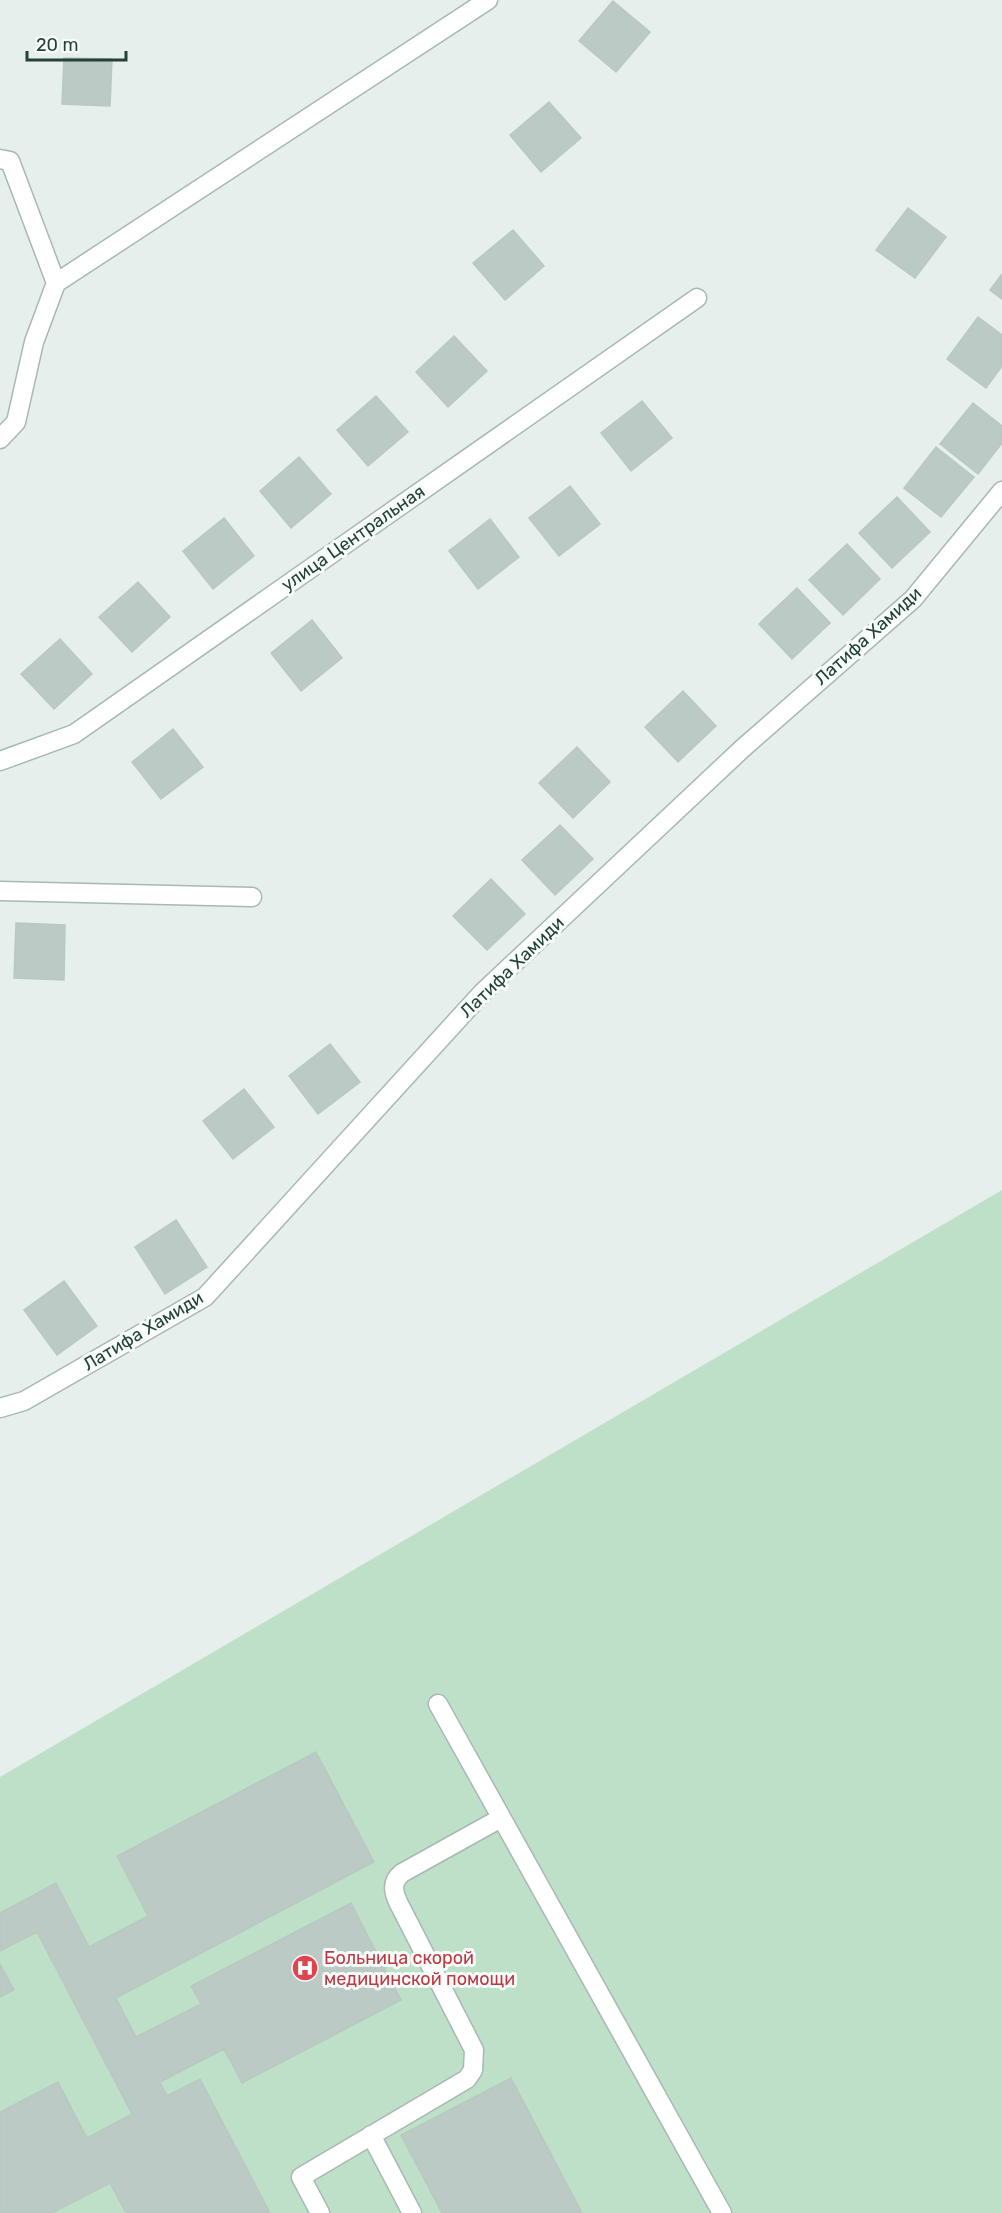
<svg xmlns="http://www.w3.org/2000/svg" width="1002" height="2213" viewBox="0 0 1002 2213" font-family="Rubik,sans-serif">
	<rect width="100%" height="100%" fill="#e6efeb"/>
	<path fill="#bfe0c8" d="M 1002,1190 L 1002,2213 L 0,2213 L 0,1777 Z"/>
	<path fill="#bbcac4" stroke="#b8c9c2" stroke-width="1.5" d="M 613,1 L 650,32 L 616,72 L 579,41 Z
		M 64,58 L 112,59 L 110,106 L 62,104 Z
		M 549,102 L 581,138 L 541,172 L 510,135 Z
		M 908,208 L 946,237 L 915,278 L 876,250 Z
		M 513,230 L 544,266 L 505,300 L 473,263 Z
		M 1002,274 L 1002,299 L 990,290 Z
		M 978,317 L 1002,335 L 1002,366 L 986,388 L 947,359 Z
		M 454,336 L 487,371 L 448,407 L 416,372 Z
		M 376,396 L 408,432 L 368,466 L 337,430 Z
		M 642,401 L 672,438 L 631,471 L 601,433 Z
		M 973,403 L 1002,426 L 1002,443 L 978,474 L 940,444 Z
		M 936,447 L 974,477 L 941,517 L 904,488 Z
		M 299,457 L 331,494 L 291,528 L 260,491 Z
		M 570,486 L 600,524 L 559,556 L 529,518 Z
		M 897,497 L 930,532 L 892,568 L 859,533 Z
		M 224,518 L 254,556 L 213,589 L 183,551 Z
		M 490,519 L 519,557 L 478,589 L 449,551 Z
		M 847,544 L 880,579 L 843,615 L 809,580 Z
		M 138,582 L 170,617 L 132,652 L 99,617 Z
		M 797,588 L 830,623 L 792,659 L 759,624 Z
		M 312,620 L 342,658 L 301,691 L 271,653 Z
		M 60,639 L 92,674 L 54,709 L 21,674 Z
		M 683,691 L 716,726 L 678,762 L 645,727 Z
		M 173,729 L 203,767 L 161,799 L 132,762 Z
		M 577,747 L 610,782 L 573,818 L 539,783 Z
		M 560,825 L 593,859 L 555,895 L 522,860 Z
		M 491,879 L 525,914 L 487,950 L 453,916 Z
		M 16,923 L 65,925 L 64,980 L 14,978 Z
		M 330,1044 L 360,1082 L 318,1114 L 289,1076 Z
		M 244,1089 L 274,1127 L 233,1159 L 203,1121 Z
		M 176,1220 L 207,1267 L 165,1294 L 135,1247 Z
		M 64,1281 L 97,1326 L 57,1355 L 24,1310 Z
		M 316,1752 L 374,1862 L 116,1998 L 136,2037 L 201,2004 L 191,1986 L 351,1903 L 401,2000 L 242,2083 L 224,2049 L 160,2082 L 167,2096 L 200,2079 L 270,2213 L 126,2213 L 110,2183 L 52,2213 L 0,2213 L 0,2112 L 58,2082 L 87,2138 L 132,2114 L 37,1932 L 0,1951 L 0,1913 L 56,1883 L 89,1947 L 148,1916 L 117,1856 Z
		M 0,1964 L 14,1990 L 0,1997 Z
		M 511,2078 L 582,2213 L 442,2213 L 401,2135 Z"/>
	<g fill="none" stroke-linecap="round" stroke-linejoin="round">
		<defs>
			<path id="lane" d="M 0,159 L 10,161 L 56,283
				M 0,439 L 16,422 L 34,342 L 56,283 L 488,0
				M 0,1408 L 24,1401 L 205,1297 L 482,993 L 743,748 L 913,599 L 1002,491
				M 438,1704 L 722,2213
				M 371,2135 L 412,2213
				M 320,2213 L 301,2177 L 467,2079 L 473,2070 L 474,2050 L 399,1904 C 393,1892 391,1882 402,1873 L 501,1818"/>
			<path id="street" d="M 0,761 L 74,734 L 697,298
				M 0,891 L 252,897"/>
		</defs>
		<use href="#lane" stroke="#a8b8b2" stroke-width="21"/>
		<use href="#street" stroke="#a8b8b2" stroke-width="21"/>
		<use href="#lane" stroke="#fff" stroke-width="18"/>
		<use href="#street" stroke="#fff" stroke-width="18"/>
	</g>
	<defs>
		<symbol id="hospital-disc" viewBox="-11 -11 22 22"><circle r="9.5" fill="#e0444e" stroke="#f7fbf9"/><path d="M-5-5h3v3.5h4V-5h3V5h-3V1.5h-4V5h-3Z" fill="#fff"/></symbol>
	</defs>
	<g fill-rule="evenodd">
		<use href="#hospital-disc" x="290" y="1953" width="30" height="30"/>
	</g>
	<g text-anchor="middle" stroke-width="6" stroke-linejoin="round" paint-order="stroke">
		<g font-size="18" fill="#24423a" stroke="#f7fbf9">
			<text transform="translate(353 538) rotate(-35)" y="6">улица Центральная</text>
			<text transform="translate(868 636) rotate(-42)" y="6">Латифа Хамиди</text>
			<text transform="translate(512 967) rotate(-44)" y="6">Латифа Хамиди</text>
			<text transform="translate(143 1331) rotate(-31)" y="6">Латифа Хамиди</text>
		</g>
		<g font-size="18" fill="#be3a42" stroke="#f7fbf9" text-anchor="start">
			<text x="324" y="1964">Больница скорой<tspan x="324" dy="21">медицинской помощи</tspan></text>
		</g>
	</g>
	<path d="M27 51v9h99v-9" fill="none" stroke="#24423a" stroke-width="3"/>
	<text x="36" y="51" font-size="18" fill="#24423a" stroke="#f7fbf9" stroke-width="4.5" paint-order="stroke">20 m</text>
</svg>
